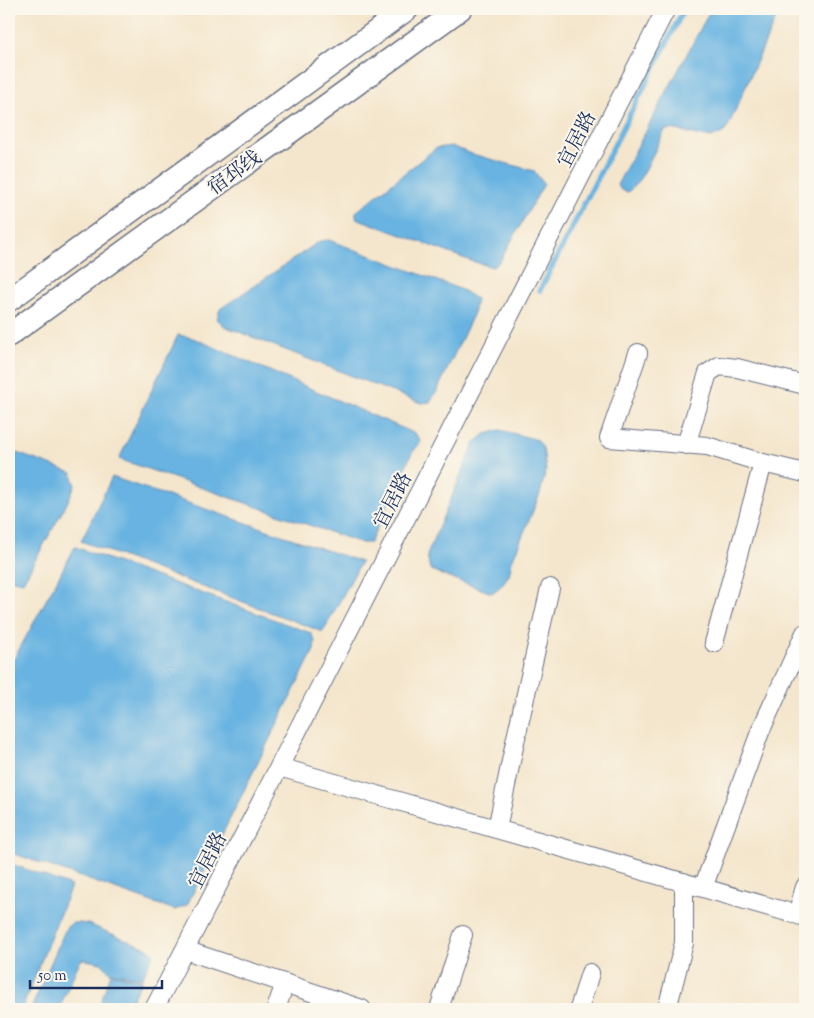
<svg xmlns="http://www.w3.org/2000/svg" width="814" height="1018" viewBox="0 0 814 1018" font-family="'Sorts Mill Goudy','Noto Serif SC',serif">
	<rect width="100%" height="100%" fill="#fbf7ec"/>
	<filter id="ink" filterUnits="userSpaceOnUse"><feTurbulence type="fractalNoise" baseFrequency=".02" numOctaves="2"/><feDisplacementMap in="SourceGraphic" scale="10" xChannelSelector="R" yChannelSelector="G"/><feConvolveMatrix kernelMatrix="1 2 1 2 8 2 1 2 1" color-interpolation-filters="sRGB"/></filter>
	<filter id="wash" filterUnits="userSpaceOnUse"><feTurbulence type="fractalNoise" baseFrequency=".0096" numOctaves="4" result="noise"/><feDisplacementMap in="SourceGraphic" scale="20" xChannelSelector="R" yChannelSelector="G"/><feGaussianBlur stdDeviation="1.12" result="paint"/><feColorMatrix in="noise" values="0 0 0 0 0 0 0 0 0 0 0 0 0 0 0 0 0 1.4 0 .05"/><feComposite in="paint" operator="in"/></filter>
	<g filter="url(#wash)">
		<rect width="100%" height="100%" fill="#f4e6cc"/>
		<path fill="#68b3e1" stroke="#4271a0" d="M 711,9 L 780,9 L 727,129 C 710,148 685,126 665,130 C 654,150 646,177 628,192 L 621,190 L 617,185 Z
			M 451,146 L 472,154 L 534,171 L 544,184 L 500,261 L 493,267 L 471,261 L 356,218 L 356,212 L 436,148 Z
			M 329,240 L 462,290 L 476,299 L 473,315 L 436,393 L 430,402 L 421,403 L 224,326 L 217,319 L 220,309 L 320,241 Z
			M 178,335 L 193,338 L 416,434 L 421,442 L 412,453 L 370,543 L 361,543 L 119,459 Z
			M 500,430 L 538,440 L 543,448 L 546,470 L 540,494 L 512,561 L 509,575 L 501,586 L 492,593 L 440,574 L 430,569 L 427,555 L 474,444 L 485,434 Z
			M 9,450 L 72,473 L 75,485 L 67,503 L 23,582 L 9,579 Z
			M 112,477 L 361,562 L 323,632 L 81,541 Z
			M 75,547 L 311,633 L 315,641 L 314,650 L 187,905 L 175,910 L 9,852 L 9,668 Z
			M 9,863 L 71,886 L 22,1009 L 9,1009 Z
			M 72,923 L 80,923 L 88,924 L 149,949 L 153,953 L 153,956 L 142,978 L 110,972 L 101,963 L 82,959 L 78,965 L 59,1009 L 31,1009 L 66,928 Z
			M 111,974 L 115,974 L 142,980 L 127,1009 L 98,1009 Z"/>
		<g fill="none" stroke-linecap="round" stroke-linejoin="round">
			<path stroke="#68b3e1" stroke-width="5.5" d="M 540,290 L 684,9"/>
		</g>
	</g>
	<g filter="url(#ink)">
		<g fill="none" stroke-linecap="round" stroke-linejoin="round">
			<defs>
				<path id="minor" d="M 638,353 L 609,438 L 707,446 L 763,463
					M 686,445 L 708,373 L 719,366 L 737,368 L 805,385
					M 714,643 L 763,463 L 805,473
					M 279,767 L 805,917
					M 497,829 L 515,742 L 550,588
					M 703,888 L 760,732 L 805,633
					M 797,914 L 805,887
					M 185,950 L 362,1009
					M 154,1009 L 279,767 L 666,9
					M 276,1009 L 285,983
					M 439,1009 L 463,935
					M 579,1009 L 590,973
					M 667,1009 L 684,943 L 684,882"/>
				<path id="major" d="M 9,300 L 407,9
					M 9,335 L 460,9"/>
			</defs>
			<use href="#minor" stroke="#676f84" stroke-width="20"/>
			<use href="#major" stroke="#676f84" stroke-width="25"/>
			<use href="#minor" stroke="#fff" stroke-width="18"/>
			<use href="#major" stroke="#fff" stroke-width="22"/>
		</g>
	</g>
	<g text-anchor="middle" stroke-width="4" stroke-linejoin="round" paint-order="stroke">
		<g font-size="20" fill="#1b2f5e" stroke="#fbf7ec">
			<text transform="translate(576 139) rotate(-63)" y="7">宜居路</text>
			<text transform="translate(234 172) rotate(-36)" y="7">宿邳线</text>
			<text transform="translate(392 500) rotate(-63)" y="7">宜居路</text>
			<text transform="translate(207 860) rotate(-63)" y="7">宜居路</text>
		</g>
	</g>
	<rect width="814" height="1018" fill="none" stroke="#fbf7ec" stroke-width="30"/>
	<path d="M30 980v8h132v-8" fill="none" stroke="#1b2f5e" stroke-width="2.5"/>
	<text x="38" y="980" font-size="15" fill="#1b2f5e" stroke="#fbf7ec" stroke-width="4" paint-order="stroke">50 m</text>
</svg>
